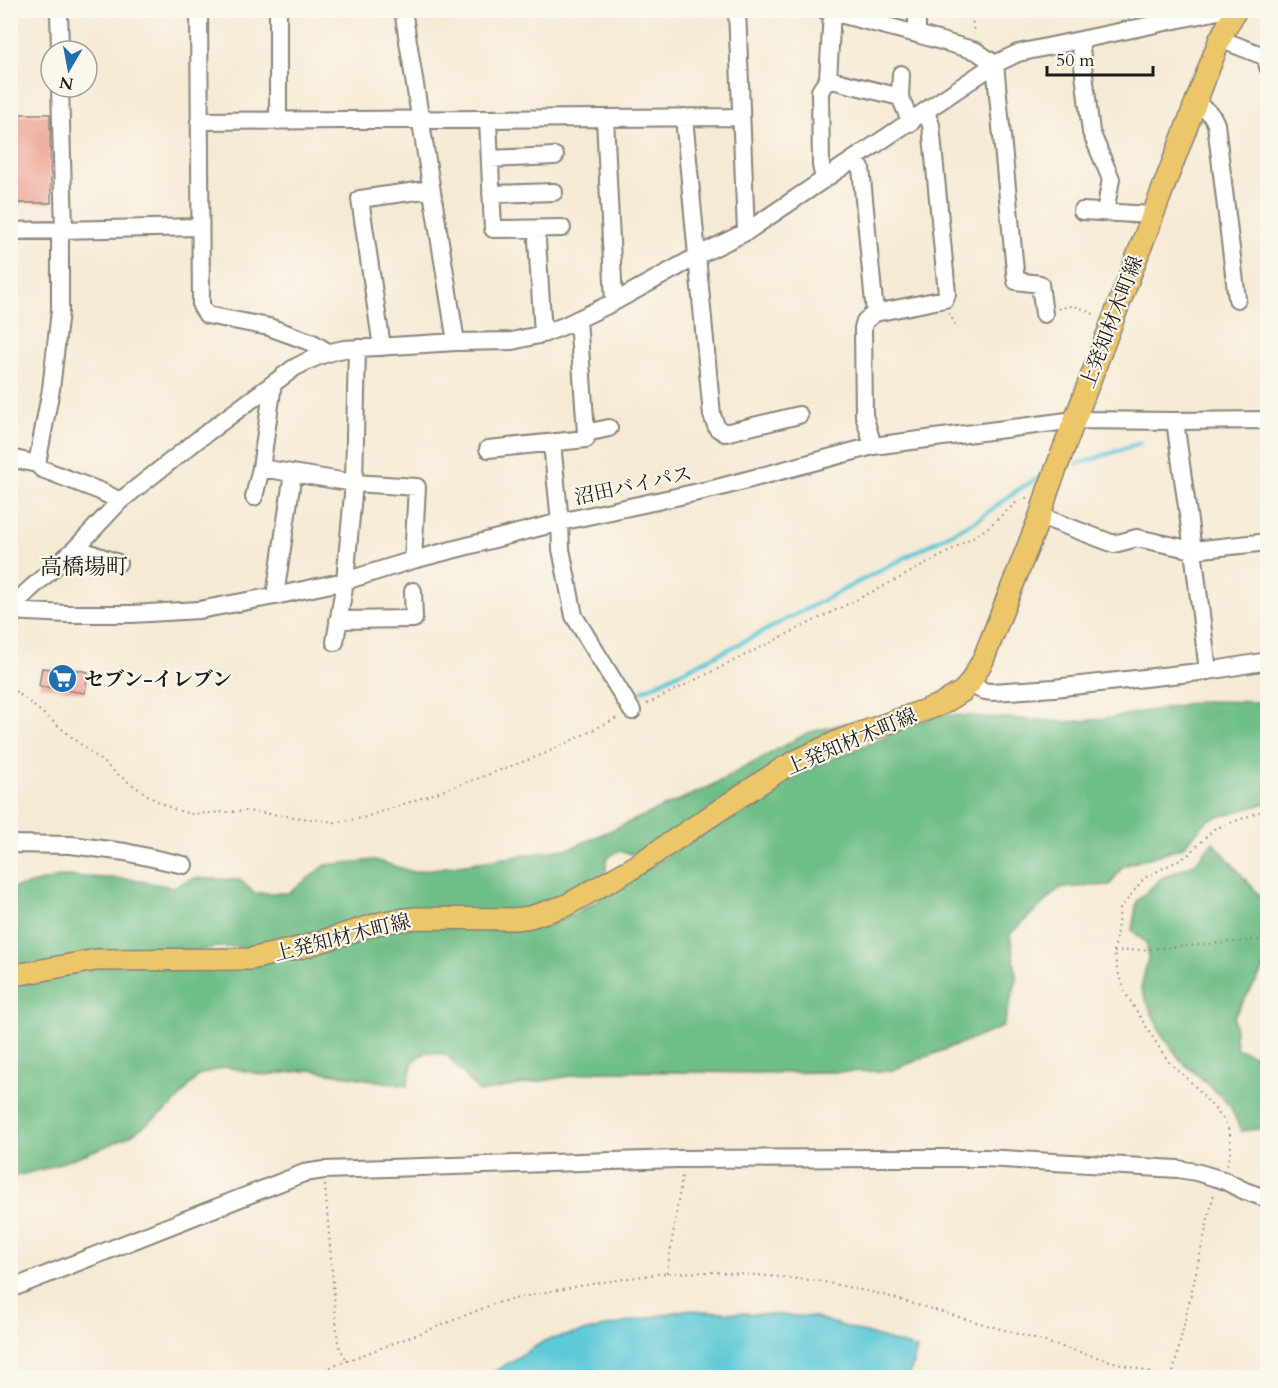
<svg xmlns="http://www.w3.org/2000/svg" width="1278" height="1388" viewBox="0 0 1278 1388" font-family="Cardo,'Noto Serif JP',serif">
	<rect width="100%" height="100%" fill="#fbf7ec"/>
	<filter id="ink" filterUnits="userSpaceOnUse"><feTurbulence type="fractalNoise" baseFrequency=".0167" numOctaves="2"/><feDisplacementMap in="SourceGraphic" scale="12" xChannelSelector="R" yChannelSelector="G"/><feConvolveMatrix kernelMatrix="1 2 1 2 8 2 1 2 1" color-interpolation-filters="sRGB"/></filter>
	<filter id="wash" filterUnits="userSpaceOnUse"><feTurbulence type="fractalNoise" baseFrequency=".008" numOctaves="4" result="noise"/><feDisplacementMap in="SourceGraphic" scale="24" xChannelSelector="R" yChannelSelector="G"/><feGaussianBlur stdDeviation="1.35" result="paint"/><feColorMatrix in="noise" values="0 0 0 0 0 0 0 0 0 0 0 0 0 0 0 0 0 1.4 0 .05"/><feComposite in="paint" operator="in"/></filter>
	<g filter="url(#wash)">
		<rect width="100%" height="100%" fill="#f6ead5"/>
		<path fill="#6fbe87" stroke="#466d52" stroke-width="1.5" d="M 1202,701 L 1267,702 L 1267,803 L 1208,820 L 1183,847 L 1123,866 L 1110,885 L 1060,888 L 1010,934 L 1017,979 L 1003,1027 L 890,1071 L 763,1073 L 598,1071 L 479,1092 L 447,1055 L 427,1052 L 413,1061 L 407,1086 L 312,1070 L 264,1075 L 226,1067 L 199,1075 L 172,1106 L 131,1135 L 107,1146 L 44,1169 L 11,1177 L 11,984 L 100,968 L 370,935 L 403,928 L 434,926 L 508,930 L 550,925 L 592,904 L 796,774 L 940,714 L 1069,722 L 1104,719 Z
			M 846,723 L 861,725 L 636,855 L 618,851 L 606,859 L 606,875 L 581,891 L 520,912 L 335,929 L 299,935 L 270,947 L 217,947 L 182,954 L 11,970 L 10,889 L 63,876 L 128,879 L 173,887 L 194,878 L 240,880 L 254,893 L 289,893 L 326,865 L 375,860 L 413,872 L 571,848 L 709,787 L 807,733 Z
			M 1213,842 L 1267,904 L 1268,931 L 1266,932 L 1268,934 L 1267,964 L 1234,1016 L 1236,1048 L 1267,1060 L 1267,1128 L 1241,1131 L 1230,1106 L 1207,1083 L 1181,1061 L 1160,1032 L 1141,988 L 1148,959 L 1147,944 L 1132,930 L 1137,901 L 1162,878 L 1194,864 Z"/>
		<path fill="#5ec9d7" stroke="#3d727a" stroke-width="1.5" d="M 684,1310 L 814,1317 L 917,1349 L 909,1377 L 486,1377 L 546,1340 Z"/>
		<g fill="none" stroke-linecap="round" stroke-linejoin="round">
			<path stroke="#5ec9d7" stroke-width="4.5" d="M 1078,464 L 1140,443
				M 642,691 L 741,643 L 979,519 L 1019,489 L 1040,477 L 1042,473"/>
		</g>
		<g id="blocks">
			<path fill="#ec9c8f" d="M 14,114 L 50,114 L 51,203 L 14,203 Z
				M 42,668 L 74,672 L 74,669 L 88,672 L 85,693 L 39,686 Z"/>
		</g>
	</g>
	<g filter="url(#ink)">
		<use href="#blocks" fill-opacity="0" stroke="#898378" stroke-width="1.5"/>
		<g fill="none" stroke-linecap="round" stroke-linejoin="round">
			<defs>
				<path id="minor" d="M 59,10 L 60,51
					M 199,10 L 201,306 L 207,315 L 269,327 L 313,343 L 328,352
					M 403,10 L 456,342
					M 737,10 L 746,232
					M 824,10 L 917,34 L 976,51 L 995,64 L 1018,53 L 1223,10
					M 832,12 L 828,79 L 900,97
					M 917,34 L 917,10
					M 1220,39 L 1266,57 L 1268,67
					M 1080,40 L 1091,132 L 1111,179 L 1105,212
					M 901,74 L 900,97 L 911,123
					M 60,87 L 64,230
					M 1195,104 C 1205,109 1212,113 1216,124 L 1237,299
					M 684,117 L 712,415 L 717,428 L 725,433 L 799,415
					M 605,118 L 614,302
					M 488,120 L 493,229 L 562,228
					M 199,121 L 741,117
					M 278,121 L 278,10
					M 490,159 L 555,156
					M 854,160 L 861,168 L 875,313
					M 824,180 L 821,165 L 820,91 L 828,79
					M 491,194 L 554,192
					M 1082,211 L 1152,215
					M 10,231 L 200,227
					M 537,240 L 543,334
					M 578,319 L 586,433
					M 382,347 L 360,199 L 431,189
					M 1175,421 L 1193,550 L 1208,671
					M 552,443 L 560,522 L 561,549 L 574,616 L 632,711
					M 873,446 L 864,415 L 863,328 L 865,321 L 875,313 L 945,299 L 947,294 L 931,125 L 926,112
					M 488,449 L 586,439 L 586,433 L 609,428
					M 10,458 L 37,464 L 42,469 L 100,491 L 120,501
					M 37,464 L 51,389 L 60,311 L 60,230
					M 261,468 L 354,483 L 417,487 L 413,560
					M 254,497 L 261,468 L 273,384
					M 1040,516 L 1114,544 L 1137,538 L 1193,550 L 1268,542
					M 76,548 L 118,563
					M 275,596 L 293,473
					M 10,609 L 29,590 L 76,548 L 120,501 L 200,438 L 294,368 C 310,359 326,352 344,349 L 456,342 L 512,341 L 543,334 L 566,325 L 614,302 L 703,253 L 746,232 L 995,64 L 1016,281 L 1040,284 L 1044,314
					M 10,611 L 67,614 L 132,614 L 199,610 L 275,596 L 345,581 L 413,560 L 560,522 L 717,488 L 873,446 L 1075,420 L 1175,421 L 1268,420
					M 338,620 L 414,619 L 413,591
					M 335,642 L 345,581 L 354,483 L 357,348
					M 970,683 C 977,689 983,692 992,692 L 1054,688 L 1208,671 L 1268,661
					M 10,844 L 71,845 L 125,852 L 184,865
					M 10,1289 L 304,1173 L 324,1170 L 677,1159 L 885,1158 L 984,1158 L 1178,1169 L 1196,1172 L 1223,1180 L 1245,1191 L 1268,1199"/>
				<path id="major" d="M 10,976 L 96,960 L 250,959 L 303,947 L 384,922 L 415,918 L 515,919 L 530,917 L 565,906 L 631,869 L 783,768 L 800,759 L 841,740 L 942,704 L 963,691 L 970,683 L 983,660 L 1040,516 L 1048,490 L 1220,39 L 1236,10"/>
			</defs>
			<use href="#minor" stroke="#898378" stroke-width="20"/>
			<use href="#major" stroke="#898378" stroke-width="24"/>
			<path stroke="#898378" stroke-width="2" stroke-dasharray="1.5 4.5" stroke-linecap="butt" d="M 971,10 L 974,34
				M 1058,309 C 1076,303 1079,307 1095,315
				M 949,313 L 956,326
				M 10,688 L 23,697 L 121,777 L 152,798 L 173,809 L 190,814 L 246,811 L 335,822 L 363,818 L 468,782 L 544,754 L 617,718
				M 647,704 L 888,584 L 943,555 L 986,529 L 1017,502 L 1028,497
				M 1114,952 L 1268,939
				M 1227,1165 L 1231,1149 L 1230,1134 L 1225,1121 L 1193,1084 L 1169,1062 L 1160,1049 L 1126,994 L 1117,969 L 1114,952 L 1120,909 L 1144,878 L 1187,856 L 1214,829 L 1268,809
				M 325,1185 L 338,1344 L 347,1361
				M 667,1273 L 682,1176
				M 302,1378 L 439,1326 L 496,1303 L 550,1291 L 629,1278 L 667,1273 L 714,1272 L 769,1276 L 819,1281 L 880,1294 L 1169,1378
				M 1172,1378 L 1214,1193"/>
			<use href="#minor" stroke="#fff" stroke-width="16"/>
			<use href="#major" stroke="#ecc669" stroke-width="21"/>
		</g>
	</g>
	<defs>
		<symbol id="supermarket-disc" viewBox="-11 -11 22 22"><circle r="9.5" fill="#1f6fb2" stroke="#fbf7ec"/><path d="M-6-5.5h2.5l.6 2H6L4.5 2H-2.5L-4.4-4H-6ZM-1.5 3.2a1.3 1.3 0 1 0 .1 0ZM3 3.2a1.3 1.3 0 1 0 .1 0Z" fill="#fff"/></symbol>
	</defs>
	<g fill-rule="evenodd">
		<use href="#supermarket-disc" x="46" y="662" width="33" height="33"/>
	</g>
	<g text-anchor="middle" stroke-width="4.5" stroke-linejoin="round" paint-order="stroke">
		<g font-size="20" fill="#1c1c1c" stroke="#fbf7ec">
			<text transform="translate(1111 322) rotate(-69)" y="7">上発知材木町線</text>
			<text transform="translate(633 485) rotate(-12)" y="7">沼田バイパス</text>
			<text transform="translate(851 741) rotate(-23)" y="7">上発知材木町線</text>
			<text transform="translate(342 937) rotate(-14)" y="7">上発知材木町線</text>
		</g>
		<g font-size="20" font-weight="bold" fill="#1c1c1c" stroke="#fbf7ec" text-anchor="start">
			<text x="84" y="686">セブン-イレブン</text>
		</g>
		<g font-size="22" fill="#1c1c1c" stroke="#fbf7ec">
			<text x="84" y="574">高橋場町</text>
		</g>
	</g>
	<rect width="1278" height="1388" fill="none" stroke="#fbf7ec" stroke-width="36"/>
	<g transform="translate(69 69) rotate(190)"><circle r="28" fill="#fbf7ec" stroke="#a29f99" stroke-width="1.5"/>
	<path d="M0-4.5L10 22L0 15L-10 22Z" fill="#1f6fb2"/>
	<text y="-9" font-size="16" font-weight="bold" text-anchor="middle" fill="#1c1c1c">N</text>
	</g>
	<path d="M1047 66v9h106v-9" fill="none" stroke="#1c1c1c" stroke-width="3"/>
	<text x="1056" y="66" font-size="18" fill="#1c1c1c" stroke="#fbf7ec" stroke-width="4.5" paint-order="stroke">50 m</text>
</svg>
